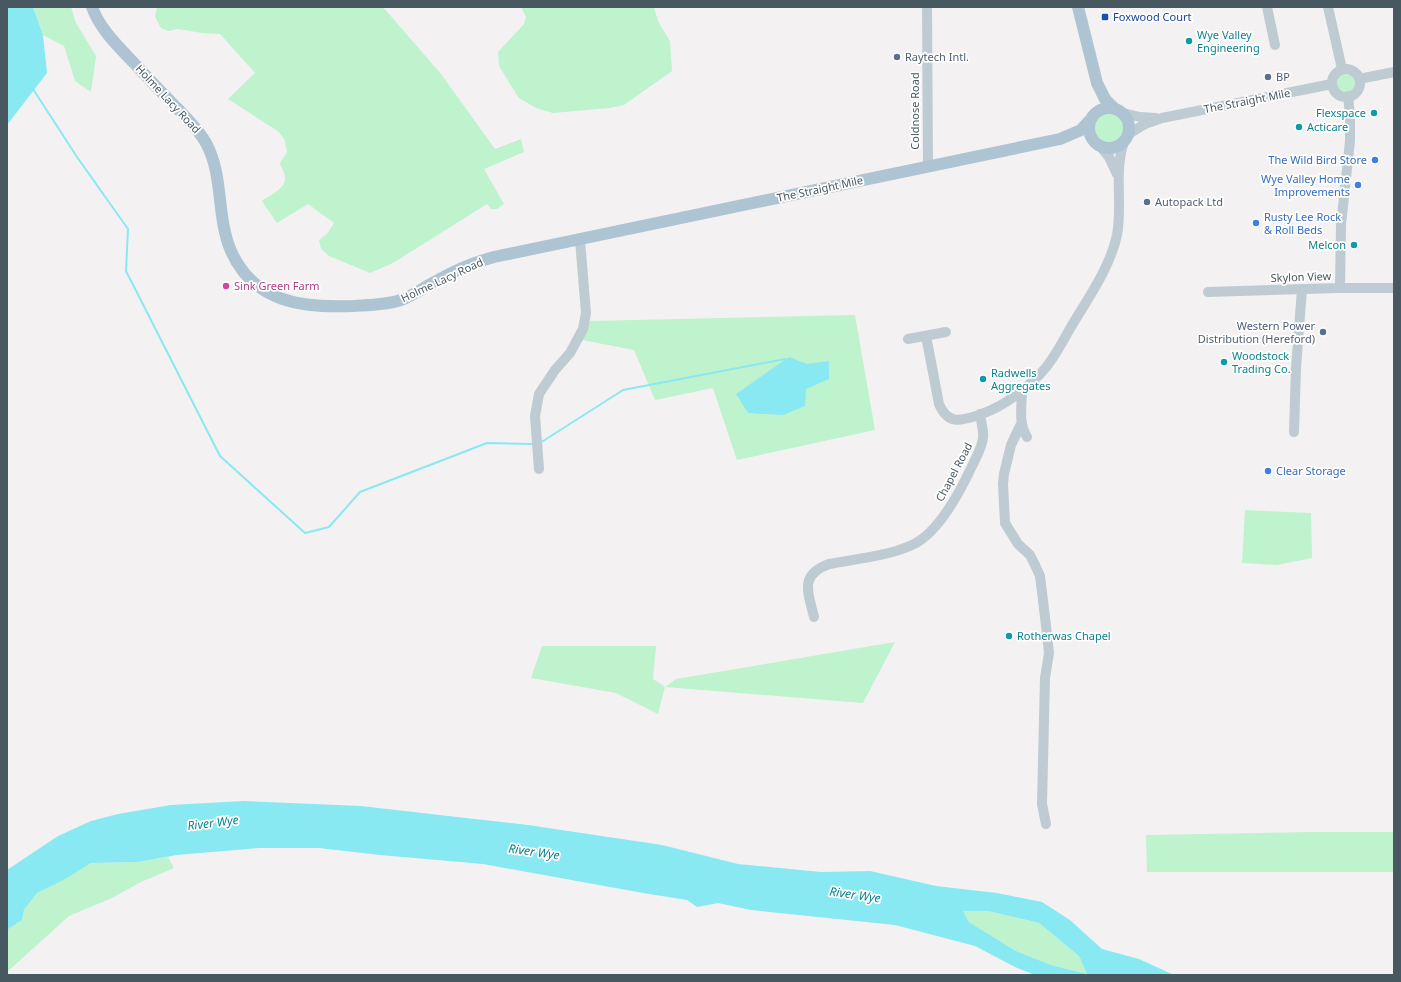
<svg xmlns="http://www.w3.org/2000/svg" width="1401" height="982" viewBox="0 0 1401 982" font-family="'Noto Sans',sans-serif">
	<rect width="100%" height="100%" fill="#f4f1f2"/>
	<path fill="#bef3cd" d="M 33,7 L 71,7 L 76,23 L 96,56 L 91,92 L 75,81 L 64,46 L 43,35 Z
		M 157,7 L 383,7 L 441,74 L 495,149 L 521,139 L 524,152 L 484,169 L 504,204 L 497,209 L 491,209 L 487,204 L 393,263 L 370,273 L 329,256 L 321,249 L 319,240 L 327,234 L 334,223 L 308,204 L 277,223 L 262,201 C 270,195 287,188 285,177 C 285,172 281,168 280,163 L 287,152 L 285,141 L 279,132 L 228,99 L 255,73 L 220,34 L 202,33 L 178,29 L 168,31 L 161,28 L 155,17 Z
		M 521,7 L 654,7 L 658,21 L 670,41 L 672,71 L 624,105 L 610,108 L 553,113 L 536,108 L 519,98 L 499,66 L 498,52 L 524,24 L 526,17 Z
		M1337 83a9 9 0 1 1 18 0a9 9 0 1 1-18 0Z
		M1094 128a15 15 0 1 1 30 0a15 15 0 1 1-30 0Z
		M 855,315 L 875,430 L 737,460 L 713,388 L 655,400 L 634,350 L 582,340 L 590,321 Z
		M 1245,510 L 1311,513 L 1312,558 L 1277,565 L 1242,563 Z
		M 895,642 L 863,703 L 665,687 L 658,714 L 616,693 L 531,678 L 542,646 L 656,646 L 653,679 L 665,687 L 676,679 Z
		M 1312,832 L 1394,832 L 1394,872 L 1147,872 L 1146,835 Z
		M 168,857 L 174,868 L 141,882 L 112,898 L 69,916 L 7,972 L 7,930 L 22,920 L 24,910 L 37,893 L 91,863 L 138,862 Z
		M 963,911 L 988,911 L 1039,923 L 1079,956 L 1087,974 L 1051,965 L 1016,951 L 969,922 Z"/>
	<path fill="#88e9f3" fill-rule="evenodd" d="M 7,7 L 33,7 L 43,35 L 47,73 L 7,125 Z
		M 789,357 L 807,364 L 829,361 L 829,379 L 806,389 L 805,406 L 783,415 L 748,413 L 736,394 Z
		M 244,801 L 361,806 L 528,825 L 662,845 L 738,864 L 821,872 L 870,871 L 936,886 L 997,893 L 1042,902 L 1070,920 L 1102,949 L 1139,959 L 1174,975 L 1035,975 L 1015,967 L 975,946 L 895,925 L 751,910 L 718,903 L 697,907 L 687,900 L 643,893 L 483,864 L 380,855 L 319,848 L 259,848 L 177,855 L 138,862 L 91,863 L 67,878 L 37,893 L 24,910 L 22,920 L 7,930 L 7,870 L 58,836 L 91,821 L 118,814 L 171,805 ZM 963,911 L 988,911 L 1039,923 L 1079,956 L 1087,974 L 1051,965 L 1016,951 L 969,922 Z"/>
	<g fill="none" stroke-linecap="round" stroke-linejoin="round">
		<path stroke="#88e9f3" stroke-width="2" d="M 33,89 L 77,157 L 128,229 L 126,271 L 220,456 L 305,533 L 329,527 L 360,492 L 487,443 L 532,444
			M 540,443 L 623,390 L 785,359"/>
		<path stroke="#becbd2" stroke-width="10" d="M 927,7 L 928,167
			M 1267,7 L 1275,45
			M 1328,7 L 1342,69
			M1332 83a14 14 0 1 1 28 0a14 14 0 1 1-28 0Z
			M 1359,79 L 1394,72
			M 1123,113 L 1140,117 L 1156,118
			M 1127,135 L 1145,124 L 1162,118 L 1332,84
			M 1100,146 L 1109,157 L 1117,174
			M 1340,288 L 1341,225 L 1350,141 L 1350,116 L 1348,96
			M 1208,292 L 1340,288 L 1394,288
			M 926,336 L 939,404 C 948,425 960,421 979,415 C 1003,407 1024,391 1041,373 C 1054,360 1062,342 1071,327 C 1088,298 1110,268 1117,235 C 1123,203 1113,170 1125,139
			M 908,339 L 946,332
			M 1022,390 C 1022,406 1018,423 1027,437
			M 1021,424 L 1011,445 L 1004,474 L 1003,484 L 1005,523 L 1018,544 L 1030,555 L 1035,565 L 1040,576 L 1045,617 L 1049,653 L 1045,678 L 1042,804 L 1046,824
			M 1294,432 L 1296,368 L 1302,289
			M 539,469 L 535,416 L 539,394 L 555,370 L 570,353 L 583,329 L 586,313 L 580,240
			M 814,617 C 808,592 799,575 829,564 C 856,559 888,556 912,545 C 939,533 961,490 973,464 C 977,456 982,447 983,438 C 984,431 981,422 980,414"/>
		<path stroke="#afc4d2" stroke-width="12" d="M 92,7 C 100,29 117,45 133,62 C 148,78 163,94 179,110 C 188,120 199,130 206,143 C 224,176 216,216 231,251 C 254,303 303,308 353,306 C 369,305 386,305 401,300 C 414,295 426,286 438,280 C 456,270 475,262 494,257 L 1060,139 L 1081,130 L 1089,121
			M 1078,7 L 1097,83 L 1105,99 L 1114,108
			M1089 128a20 20 0 1 1 40 0a20 20 0 1 1-40 0Z"/>
	</g>
	<rect fill="#1a4fb4" stroke="#fff" stroke-width="1.5" x="1101" y="13" width="8" height="8" rx="2"/>
	<g fill="#0f9aa8" stroke="#fff" stroke-width="1.5">
		<circle cx="1189" cy="41" r="4"/>
		<circle cx="1374" cy="113" r="4"/>
		<circle cx="1299" cy="127" r="4"/>
		<circle cx="1354" cy="245" r="4"/>
		<circle cx="1224" cy="362" r="4"/>
		<circle cx="983" cy="379" r="4"/>
		<circle cx="1009" cy="636" r="4"/>
	</g>
	<g fill="#5c6f8a" stroke="#fff" stroke-width="1.5">
		<circle cx="897" cy="57" r="4"/>
		<circle cx="1268" cy="77" r="4"/>
		<circle cx="1147" cy="202" r="4"/>
		<circle cx="1323" cy="332" r="4"/>
	</g>
	<g fill="#3f7fe0" stroke="#fff" stroke-width="1.5">
		<circle cx="1375" cy="160" r="4"/>
		<circle cx="1358" cy="185" r="4"/>
		<circle cx="1256" cy="223" r="4"/>
		<circle cx="1268" cy="471" r="4"/>
	</g>
	<circle fill="#d1479c" stroke="#fff" stroke-width="1.5" cx="226" cy="286" r="4"/>
	<g text-anchor="middle" stroke-width="3.5" stroke-linejoin="round" paint-order="stroke">
		<g font-size="11" fill="#164399" stroke="#fff" text-anchor="start">
			<text x="1113" y="21">Foxwood Court</text>
		</g>
		<g font-size="11" fill="#0d838f" stroke="#fff" text-anchor="start">
			<text x="1197" y="39">Wye Valley<tspan x="1197" dy="13">Engineering</tspan></text>
			<text x="1366" y="117" text-anchor="end">Flexspace</text>
			<text x="1307" y="131">Acticare</text>
			<text x="1346" y="249" text-anchor="end">Melcon</text>
			<text x="1232" y="360">Woodstock<tspan x="1232" dy="13">Trading Co.</tspan></text>
			<text x="991" y="377">Radwells<tspan x="991" dy="13">Aggregates</tspan></text>
			<text x="1017" y="640">Rotherwas Chapel</text>
		</g>
		<g font-size="11" fill="#4e5e75" stroke="#fff" text-anchor="start">
			<text x="905" y="61">Raytech Intl.</text>
			<text x="1276" y="81">BP</text>
			<text x="1155" y="206">Autopack Ltd</text>
			<text x="1315" y="330" text-anchor="end">Western Power<tspan x="1315" dy="13">Distribution (Hereford)</tspan></text>
		</g>
		<g font-size="11" fill="#475861" stroke="#fff">
			<text transform="translate(168 99) rotate(47)" y="4">Holme Lacy Road</text>
			<text transform="translate(1247 101) rotate(-11)" y="4">The Straight Mile</text>
			<text transform="translate(915 111) rotate(-90)" y="4">Coldnose Road</text>
			<text transform="translate(820 189) rotate(-12)" y="4">The Straight Mile</text>
			<text transform="translate(1301 277) rotate(-2)" y="4">Skylon View</text>
			<text transform="translate(442 280) rotate(-25)" y="4">Holme Lacy Road</text>
			<text transform="translate(954 472) rotate(-62)" y="4">Chapel Road</text>
		</g>
		<g font-size="11" fill="#366cbe" stroke="#fff" text-anchor="end">
			<text x="1367" y="164">The Wild Bird Store</text>
			<text x="1350" y="183">Wye Valley Home<tspan x="1350" dy="13">Improvements</tspan></text>
			<text x="1264" y="221" text-anchor="start">Rusty Lee Rock<tspan x="1264" dy="13">&amp; Roll Beds</tspan></text>
			<text x="1276" y="475" text-anchor="start">Clear Storage</text>
		</g>
		<g font-size="11" fill="#b23c85" stroke="#fff" text-anchor="start">
			<text x="234" y="290">Sink Green Farm</text>
		</g>
		<g font-size="12" font-style="italic" fill="#058290" stroke="#fff">
			<text transform="translate(213 823) rotate(-7)" y="4">River Wye</text>
			<text transform="translate(534 852) rotate(8)" y="4">River Wye</text>
			<text transform="translate(855 895) rotate(8)" y="4">River Wye</text>
		</g>
	</g>
	<rect width="1401" height="982" fill="none" stroke="#475861" stroke-width="16"/>
</svg>
